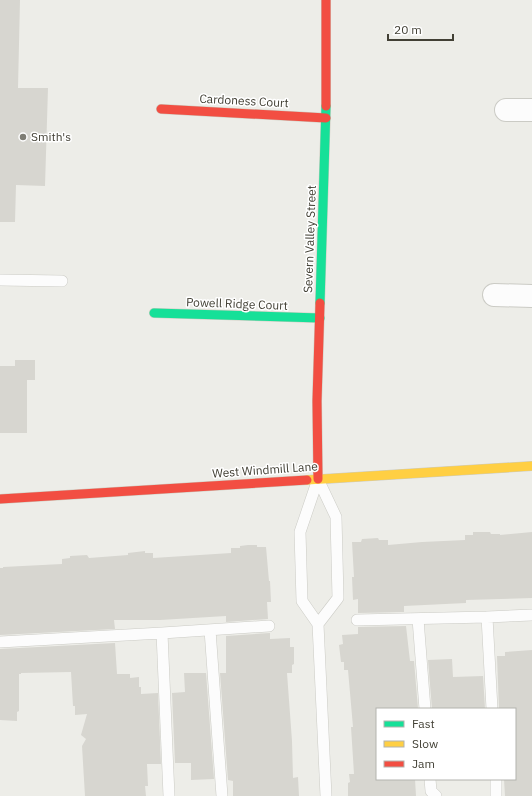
<svg xmlns="http://www.w3.org/2000/svg" width="532" height="796" viewBox="0 0 532 796" font-family="'IBM Plex Sans',sans-serif">
	<rect width="100%" height="100%" fill="#edede8"/>
	<path fill="#d7d6d0" d="M 0,0 L 20,0 L 18,88 L 48,88 L 45,186 L 16,185 L 15,222 L 0,222 Z
		M 15,360 L 35,360 L 35,380 L 27,380 L 27,433 L 0,433 L 0,366 L 15,366 Z
		M 473,532 L 490,532 L 491,534 L 500,534 L 500,535 L 532,532 L 532,598 L 466,600 L 466,603 L 404,606 L 404,612 L 358,613 L 358,599 L 353,600 L 352,577 L 354,577 L 352,542 L 361,542 L 362,539 L 378,538 L 379,540 L 388,540 L 388,545 L 422,542 L 465,540 L 465,535 L 473,535 Z
		M 248,545 L 257,545 L 257,547 L 266,547 L 269,581 L 270,581 L 271,602 L 267,602 L 268,619 L 226,622 L 226,616 L 160,620 L 114,620 L 115,629 L 0,635 L 0,568 L 3,568 L 3,567 L 62,564 L 62,559 L 70,558 L 70,556 L 87,555 L 89,558 L 128,555 L 128,553 L 145,551 L 145,553 L 153,553 L 153,558 L 231,553 L 231,548 L 240,548 L 240,546 Z
		M 406,626 L 410,661 L 414,661 L 418,709 L 377,709 L 377,779 L 415,779 L 416,796 L 348,796 L 348,783 L 350,782 L 349,774 L 354,774 L 351,727 L 353,727 L 348,670 L 344,670 L 344,662 L 341,662 L 339,645 L 343,644 L 342,635 L 358,634 L 358,627 Z
		M 270,633 L 270,639 L 290,638 L 290,647 L 294,647 L 294,664 L 292,665 L 292,673 L 287,673 L 292,741 L 293,778 L 298,777 L 299,796 L 233,796 L 233,781 L 228,780 L 220,673 L 226,673 L 226,636 Z
		M 115,643 L 117,674 L 130,674 L 130,678 L 139,677 L 139,687 L 141,687 L 141,694 L 158,693 L 161,764 L 147,764 L 148,786 L 145,786 L 146,796 L 85,796 L 82,746 L 86,739 L 81,735 L 87,714 L 75,715 L 75,706 L 73,706 L 71,672 L 21,673 L 21,674 L 19,674 L 19,711 L 17,712 L 17,721 L 0,720 L 0,649 Z
		M 532,650 L 532,796 L 505,796 L 504,779 L 515,779 L 515,709 L 499,709 L 497,656 L 505,656 L 505,652 Z
		M 452,659 L 453,677 L 483,676 L 485,709 L 432,709 L 428,660 Z
		M 184,673 L 206,673 L 214,779 L 191,780 L 191,763 L 175,763 L 172,693 L 185,692 Z"/>
	<g fill="none" stroke-linecap="round" stroke-linejoin="round">
		<defs>
			<path id="lane" d="M 0,280 L 62,281
				M 318,479 L 300,532 L 302,601 L 318,624 L 326,796
				M 318,479 L 336,517 L 338,598 L 318,624
				M 487,617 L 492,709
				M 418,619 L 425,709
				M 357,620 L 487,617 L 532,615
				M 210,630 L 222,796
				M 162,633 L 169,796
				M 0,642 L 162,633 L 269,626
				M 430,779 L 431,791 L 436,796
				M 496,779 L 496,796"/>
			<path id="street" d="M 506,110 L 532,110
				M 494,295 L 532,296"/>
			<path id="fast" d="M 320,303 L 326,106
				M 154,313 L 320,318"/>
			<path id="slow" d="M 307,480 L 532,466"/>
			<path id="jam" d="M 326,0 L 326,106
				M 161,109 L 326,118
				M 318,479 L 317,401 L 320,303
				M 0,499 L 307,480"/>
		</defs>
		<use href="#lane" stroke="#cbcbc5" stroke-width="12"/>
		<use href="#street" stroke="#cbcbc5" stroke-width="24"/>
		<use href="#fast" stroke="#cccbbf" stroke-width="10"/>
		<use href="#slow" stroke="#cccbbf" stroke-width="10"/>
		<use href="#jam" stroke="#cccbbf" stroke-width="10"/>
		<use href="#lane" stroke="#fcfcfc" stroke-width="11"/>
		<use href="#street" stroke="#fcfcfc" stroke-width="22"/>
		<use href="#fast" stroke="#16e098" stroke-width="9"/>
		<use href="#slow" stroke="#ffcf43" stroke-width="9"/>
		<use href="#jam" stroke="#f24e42" stroke-width="9"/>
	</g>
	<circle fill="#7e7d74" stroke="#fff" stroke-width="1.5" cx="23" cy="137" r="4"/>
	<g text-anchor="middle" stroke-width="3" stroke-linejoin="round" paint-order="stroke">
		<g font-size="12" fill="#424035" stroke="#fff">
			<text transform="translate(244 101) rotate(3)" y="4">Cardoness Court</text>
			<text transform="translate(310 239) rotate(-88)" y="4">Severn Valley Street</text>
			<text transform="translate(237 304) rotate(2)" y="4">Powell Ridge Court</text>
			<text transform="translate(265 470) rotate(-4)" y="4">West Windmill Lane</text>
		</g>
		<g font-size="12" fill="#424035" stroke="#fff" text-anchor="start">
			<text x="31" y="141">Smith's</text>
		</g>
	</g>
	<rect x="376" y="708" width="140" height="72" fill="#ffffff" stroke="#b3b3ae"/>
	<rect x="384" y="721" width="20" height="6" fill="#16e098" stroke="#b3b3ae"/>
	<text x="412" y="728" font-size="12" fill="#424035">Fast</text>
	<rect x="384" y="741" width="20" height="6" fill="#ffcf43" stroke="#b3b3ae"/>
	<text x="412" y="748" font-size="12" fill="#424035">Slow</text>
	<rect x="384" y="761" width="20" height="6" fill="#f24e42" stroke="#b3b3ae"/>
	<text x="412" y="768" font-size="12" fill="#424035">Jam</text>
	<path d="M388 34v6h65v-6" fill="none" stroke="#424035" stroke-width="2"/>
	<text x="394" y="34" font-size="12" fill="#424035" stroke="#ffffff" stroke-width="3" paint-order="stroke">20 m</text>
</svg>
